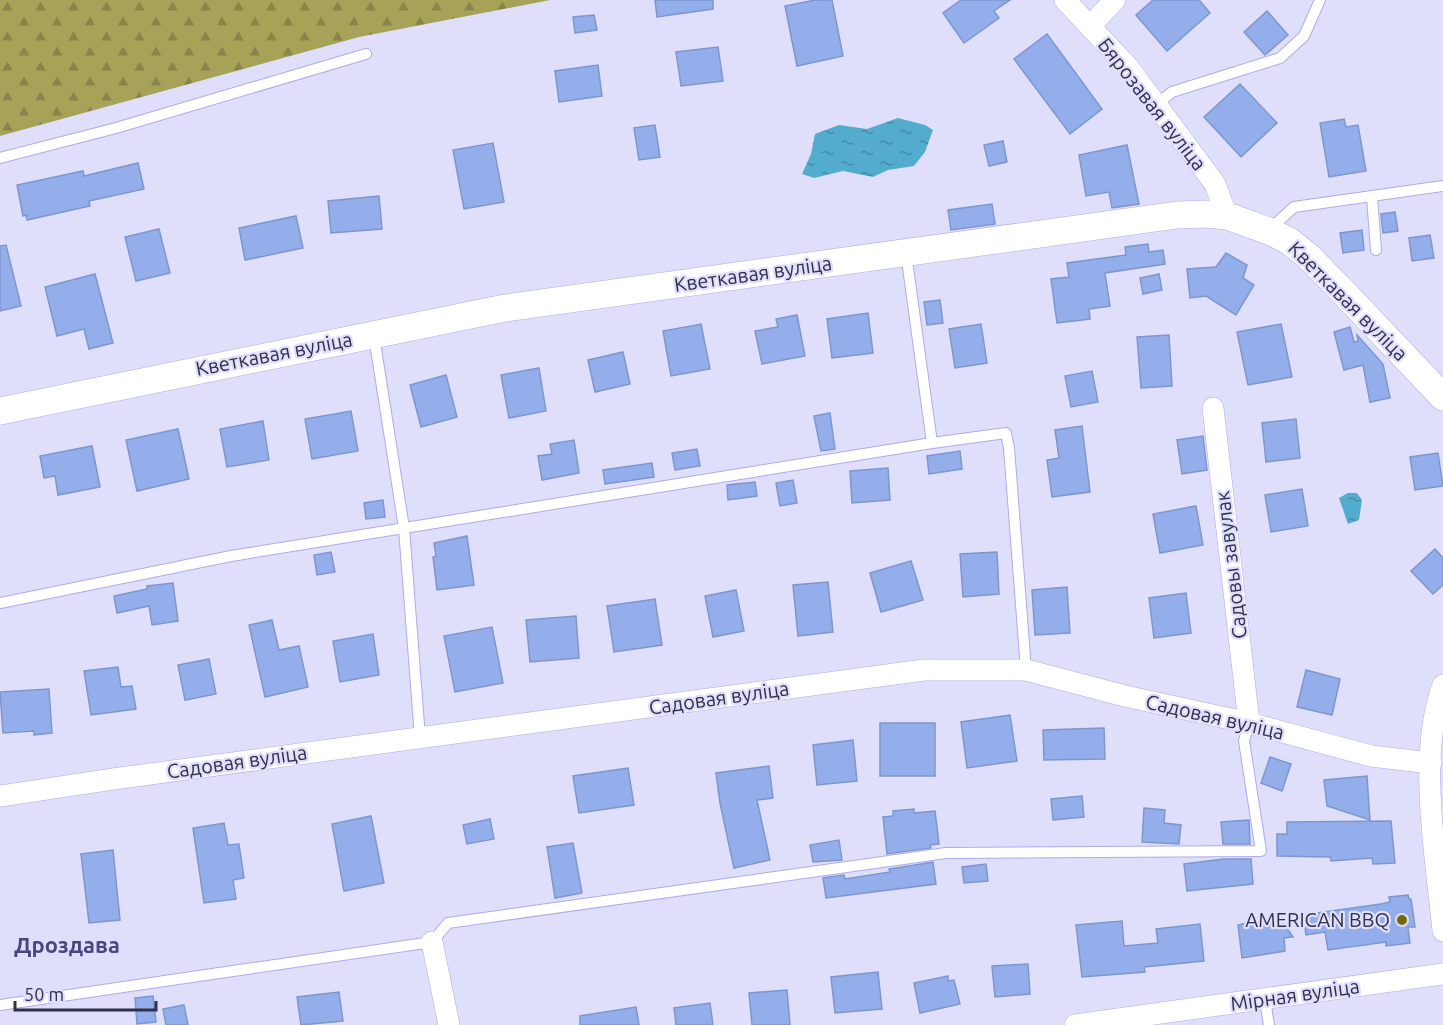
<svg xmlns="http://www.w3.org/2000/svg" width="1443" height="1025" viewBox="0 0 1443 1025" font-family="Ubuntu,sans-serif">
	<defs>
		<pattern id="forest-firs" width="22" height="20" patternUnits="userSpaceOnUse" patternTransform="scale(1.5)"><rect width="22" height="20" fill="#a6a257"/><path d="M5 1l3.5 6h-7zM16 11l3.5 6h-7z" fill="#88844a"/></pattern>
		<pattern id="water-ripples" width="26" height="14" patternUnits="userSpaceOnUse" patternTransform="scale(1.5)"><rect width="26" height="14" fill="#53abcd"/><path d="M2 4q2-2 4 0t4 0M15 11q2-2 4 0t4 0" fill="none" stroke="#458ca8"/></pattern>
	</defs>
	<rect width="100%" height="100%" fill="#e0dffb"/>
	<path fill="url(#forest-firs)" d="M 0,0 L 550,0 L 359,37 L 0,136 Z"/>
	<path fill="url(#water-ripples)" d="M 898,118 L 925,125 L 933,130 L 925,152 L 914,166 L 888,170 L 873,177 L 843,171 L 814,178 L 802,174 L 811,154 L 815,134 L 839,125 L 867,129 Z
		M 1348,493 L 1357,493 L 1362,500 L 1359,520 L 1348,524 L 1339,498 Z"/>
	<path fill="#93aeea" stroke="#7d96d1" stroke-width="1.5" d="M 655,0 L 713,0 L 713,9 L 657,17 Z
		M 815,0 L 832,0 L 843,56 L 797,66 L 785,6 Z
		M 961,0 L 1010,0 L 994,11 L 999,18 L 964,43 L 943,13 Z
		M 1153,0 L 1199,0 L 1210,13 L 1167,51 L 1136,15 Z
		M 1267,11 L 1288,35 L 1265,55 L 1244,32 Z
		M 594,15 L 597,30 L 575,33 L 573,17 Z
		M 1047,34 L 1102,109 L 1070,134 L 1014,59 Z
		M 718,47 L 723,81 L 681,86 L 676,52 Z
		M 598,65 L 602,96 L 559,102 L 555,71 Z
		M 1240,84 L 1277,123 L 1241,157 L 1204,117 Z
		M 1344,119 L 1346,127 L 1358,125 L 1366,171 L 1329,177 L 1320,123 Z
		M 655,125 L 660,157 L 639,160 L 634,128 Z
		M 1003,141 L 1007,162 L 989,166 L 984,145 Z
		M 493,143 L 504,202 L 464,209 L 453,150 Z
		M 1127,145 L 1139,204 L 1112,208 L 1109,192 L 1086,196 L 1079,155 Z
		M 138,163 L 144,189 L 89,201 L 90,206 L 27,220 L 26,215 L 23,216 L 17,185 L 83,171 L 84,176 Z
		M 379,196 L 382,229 L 331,233 L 328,201 Z
		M 992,204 L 995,224 L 951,230 L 948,210 Z
		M 1395,212 L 1398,231 L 1383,233 L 1381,214 Z
		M 296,216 L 303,248 L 245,260 L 239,228 Z
		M 159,229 L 170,273 L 136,281 L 125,237 Z
		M 1362,230 L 1364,250 L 1343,253 L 1340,233 Z
		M 1430,235 L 1434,258 L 1412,261 L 1409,238 Z
		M 1148,244 L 1149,252 L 1163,250 L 1165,264 L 1105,273 L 1110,306 L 1089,309 L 1090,319 L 1057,323 L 1051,279 L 1069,277 L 1067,263 L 1126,255 L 1125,247 Z
		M 6,245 L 21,306 L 0,311 L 0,246 Z
		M 1226,253 L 1247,265 L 1243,278 L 1254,285 L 1236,315 L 1206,296 L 1190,298 L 1187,269 L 1216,267 Z
		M 95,274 L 113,343 L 89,349 L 84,329 L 57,336 L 45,287 Z
		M 1159,274 L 1162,290 L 1143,294 L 1140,278 Z
		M 940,300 L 943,323 L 927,325 L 924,302 Z
		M 868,313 L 873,353 L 832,358 L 827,319 Z
		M 797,315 L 805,356 L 762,364 L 755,331 L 778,327 L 776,319 Z
		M 701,324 L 710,369 L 671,376 L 663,331 Z
		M 981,324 L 987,363 L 955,368 L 949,329 Z
		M 1281,324 L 1292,377 L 1248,385 L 1237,332 Z
		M 1350,327 L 1354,342 L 1358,341 L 1357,335 L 1383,364 L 1390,398 L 1370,402 L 1363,365 L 1344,370 L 1334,332 Z
		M 1169,335 L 1172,386 L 1141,388 L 1137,337 Z
		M 623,352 L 630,384 L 595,392 L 588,360 Z
		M 539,368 L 546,411 L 509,418 L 501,375 Z
		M 1092,371 L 1098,402 L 1071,407 L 1065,376 Z
		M 446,375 L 457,417 L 421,427 L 410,385 Z
		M 351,411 L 358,451 L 312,459 L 305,419 Z
		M 830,413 L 835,449 L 821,451 L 814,416 Z
		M 1296,419 L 1300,458 L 1266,462 L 1262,423 Z
		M 263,421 L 269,460 L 227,467 L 220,429 Z
		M 1082,426 L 1090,492 L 1052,497 L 1047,460 L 1059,458 L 1055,430 Z
		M 178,429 L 189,479 L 137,491 L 126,440 Z
		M 1203,436 L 1207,470 L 1182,474 L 1177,440 Z
		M 574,440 L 579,473 L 542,480 L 538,456 L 552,454 L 550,444 Z
		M 92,446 L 100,487 L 58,495 L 55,476 L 44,478 L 40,456 Z
		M 697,449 L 700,466 L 675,470 L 672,453 Z
		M 960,451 L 962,469 L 929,474 L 927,456 Z
		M 1438,453 L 1443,486 L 1415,490 L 1410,457 Z
		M 652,463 L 654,477 L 605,484 L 603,470 Z
		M 888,468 L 890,500 L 852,503 L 850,471 Z
		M 793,480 L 797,503 L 780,506 L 776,483 Z
		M 755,482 L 757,496 L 728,500 L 727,485 Z
		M 1302,489 L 1308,526 L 1271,532 L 1265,495 Z
		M 383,500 L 385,517 L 366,519 L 364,503 Z
		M 1196,506 L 1203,545 L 1160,553 L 1153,514 Z
		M 467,536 L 474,585 L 437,590 L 433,557 L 436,556 L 434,543 Z
		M 1435,549 L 1443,558 L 1443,585 L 1433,594 L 1411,571 Z
		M 331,552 L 335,572 L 317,575 L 314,555 Z
		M 997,552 L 999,594 L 963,597 L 960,554 Z
		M 911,561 L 923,600 L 881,612 L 870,573 Z
		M 828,582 L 833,632 L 798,636 L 793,585 Z
		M 173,583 L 178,621 L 152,625 L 149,606 L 117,613 L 114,596 L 147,589 L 147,586 Z
		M 1067,587 L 1070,633 L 1035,635 L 1032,590 Z
		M 736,590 L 744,631 L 713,637 L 705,596 Z
		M 1186,593 L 1191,633 L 1154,638 L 1149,598 Z
		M 655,599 L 662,645 L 614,652 L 607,606 Z
		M 576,616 L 579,658 L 530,662 L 526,620 Z
		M 272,620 L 279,650 L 299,646 L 308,687 L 265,697 L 249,625 Z
		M 492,627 L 503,683 L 455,692 L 444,636 Z
		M 373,634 L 379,675 L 340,682 L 333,641 Z
		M 209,659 L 216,694 L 185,700 L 178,665 Z
		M 118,667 L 121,687 L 132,686 L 136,709 L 91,715 L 84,671 Z
		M 1306,670 L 1340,679 L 1332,715 L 1297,707 Z
		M 49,689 L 52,733 L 34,735 L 34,731 L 3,733 L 0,692 Z
		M 1010,715 L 1017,761 L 967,768 L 961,722 Z
		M 880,723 L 935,723 L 935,776 L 880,776 Z
		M 1104,728 L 1105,759 L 1044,760 L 1043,730 Z
		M 853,740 L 857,781 L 817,785 L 813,745 Z
		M 1270,757 L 1291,764 L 1282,791 L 1261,783 Z
		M 769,766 L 773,798 L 757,800 L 770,860 L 734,868 L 720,803 L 716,773 Z
		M 628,768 L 634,805 L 579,813 L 573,776 Z
		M 1367,776 L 1370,820 L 1327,806 L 1324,780 Z
		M 1082,796 L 1084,817 L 1053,820 L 1051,799 Z
		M 1144,808 L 1165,810 L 1164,823 L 1181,825 L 1179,844 L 1142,842 Z
		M 914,809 L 914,813 L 935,811 L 939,844 L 930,845 L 931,848 L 887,854 L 883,817 L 893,816 L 893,811 Z
		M 371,816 L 384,883 L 344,891 L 332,824 Z
		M 490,819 L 494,839 L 467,844 L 463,825 Z
		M 1249,820 L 1250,844 L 1223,844 L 1221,822 Z
		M 1391,821 L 1395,863 L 1373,864 L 1372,858 L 1331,861 L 1330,857 L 1277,856 L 1277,834 L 1287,834 L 1287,822 Z
		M 224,823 L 228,845 L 239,844 L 244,878 L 233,880 L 236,899 L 204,903 L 193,828 Z
		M 839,840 L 842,860 L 813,862 L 810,845 Z
		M 573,843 L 582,893 L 555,898 L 547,847 Z
		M 113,850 L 120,920 L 89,923 L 81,854 Z
		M 1224,859 L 1251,859 L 1253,884 L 1187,891 L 1184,864 Z
		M 933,862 L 936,884 L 826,898 L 823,878 L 844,875 L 845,879 L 890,872 L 889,869 Z
		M 986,864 L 988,881 L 964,883 L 962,867 Z
		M 1408,895 L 1409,899 L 1411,899 L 1415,927 L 1408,927 L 1410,943 L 1386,946 L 1386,942 L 1328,950 L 1325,932 L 1306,935 L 1303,915 L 1381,904 L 1390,902 L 1389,897 Z
		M 1122,921 L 1124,946 L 1158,943 L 1156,929 L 1200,924 L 1204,961 L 1144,967 L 1145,972 L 1082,977 L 1076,925 Z
		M 1255,921 L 1256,925 L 1284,924 L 1293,937 L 1284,938 L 1285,951 L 1242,958 L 1238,925 Z
		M 1028,964 L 1030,994 L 995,997 L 992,966 Z
		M 878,972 L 882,1009 L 835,1013 L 831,977 Z
		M 948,976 L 948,981 L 954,980 L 960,1004 L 920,1013 L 914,983 Z
		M 787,990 L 790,1025 L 752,1025 L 749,993 Z
		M 339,992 L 343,1021 L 301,1025 L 297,997 Z
		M 153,996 L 156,1022 L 137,1024 L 135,998 Z
		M 710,1003 L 713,1025 L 676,1025 L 674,1008 Z
		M 184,1005 L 188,1025 L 166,1025 L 163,1009 Z
		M 636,1007 L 639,1025 L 580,1025 L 580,1016 Z"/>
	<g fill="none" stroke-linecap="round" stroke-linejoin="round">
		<defs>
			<path id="service" d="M 1156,105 L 1172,92 L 1280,58 L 1304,36 L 1320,0
				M 0,158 L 116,128 L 366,54
				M 1372,197 L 1376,250
				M 1269,230 L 1294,207 L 1443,186
				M 906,253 L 932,443 L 1006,433 L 1009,448 L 1026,670
				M 374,336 L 404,528 L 420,738
				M 0,603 L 231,556 L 932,443
				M 1265,1000 L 1269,1025
				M 0,1005 L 432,942 L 448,923 L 946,853 L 1261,851 L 1244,741 L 1249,723"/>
			<path id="minor" d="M 1065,0 L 1129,68 L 1215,184 L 1227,216
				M 1090,26 L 1115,0
				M 1213,408 L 1249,723
				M 1443,685 C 1417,755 1436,857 1443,931
				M 0,796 L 113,779 L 924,670 L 1026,670 L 1125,696 L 1249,723 L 1371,756 L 1431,763
				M 432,942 L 449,1025
				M 1075,1025 L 1443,974"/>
			<path id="tertiary" d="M 0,411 L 505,308 L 1177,215 L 1207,214 L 1227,216 L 1269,231 L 1289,241 L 1310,258 L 1346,295 L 1443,397"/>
		</defs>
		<use href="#service" stroke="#adabec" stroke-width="12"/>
		<use href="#minor" stroke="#adabec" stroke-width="22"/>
		<use href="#tertiary" stroke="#adabec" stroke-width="28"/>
		<use href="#service" stroke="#fff" stroke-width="10"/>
		<use href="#minor" stroke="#fff" stroke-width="21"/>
		<use href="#tertiary" stroke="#fff" stroke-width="27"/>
	</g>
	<circle fill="#706a05" stroke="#e0dffb" stroke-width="2" cx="1402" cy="920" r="6"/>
	<g text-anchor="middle" stroke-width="4.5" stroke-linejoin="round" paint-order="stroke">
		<g font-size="20" fill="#31304a" stroke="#e0dffb">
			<text transform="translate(1152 104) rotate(52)" y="7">Бярозавая вуліца</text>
			<text transform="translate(753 274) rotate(-8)" y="7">Кветкавая вуліца</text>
			<text transform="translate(1348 301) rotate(45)" y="7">Кветкавая вуліца</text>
			<text transform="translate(274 354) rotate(-11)" y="7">Кветкавая вуліца</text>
			<text transform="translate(1231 565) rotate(-97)" y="7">Садовы завулак</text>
			<text transform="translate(719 698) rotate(-8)" y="7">Садовая вуліца</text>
			<text transform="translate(1215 717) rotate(13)" y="7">Садовая вуліца</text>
			<text transform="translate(237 762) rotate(-8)" y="7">Садовая вуліца</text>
			<text transform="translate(1295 995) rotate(-8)" y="7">Мірная вуліца</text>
		</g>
		<g font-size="20" fill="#31304a" stroke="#e0dffb" text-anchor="end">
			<text x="1390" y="927">AMERICAN BBQ</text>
		</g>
		<g font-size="22" font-weight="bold" fill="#4a457e" stroke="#e0dffb">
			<text x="67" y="953">Дроздава</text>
		</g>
	</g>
	<path d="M15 1001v9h141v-9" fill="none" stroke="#31304a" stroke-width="3"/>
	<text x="24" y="1001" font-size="18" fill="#31304a" stroke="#e0dffb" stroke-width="4.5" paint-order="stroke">50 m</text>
</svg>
